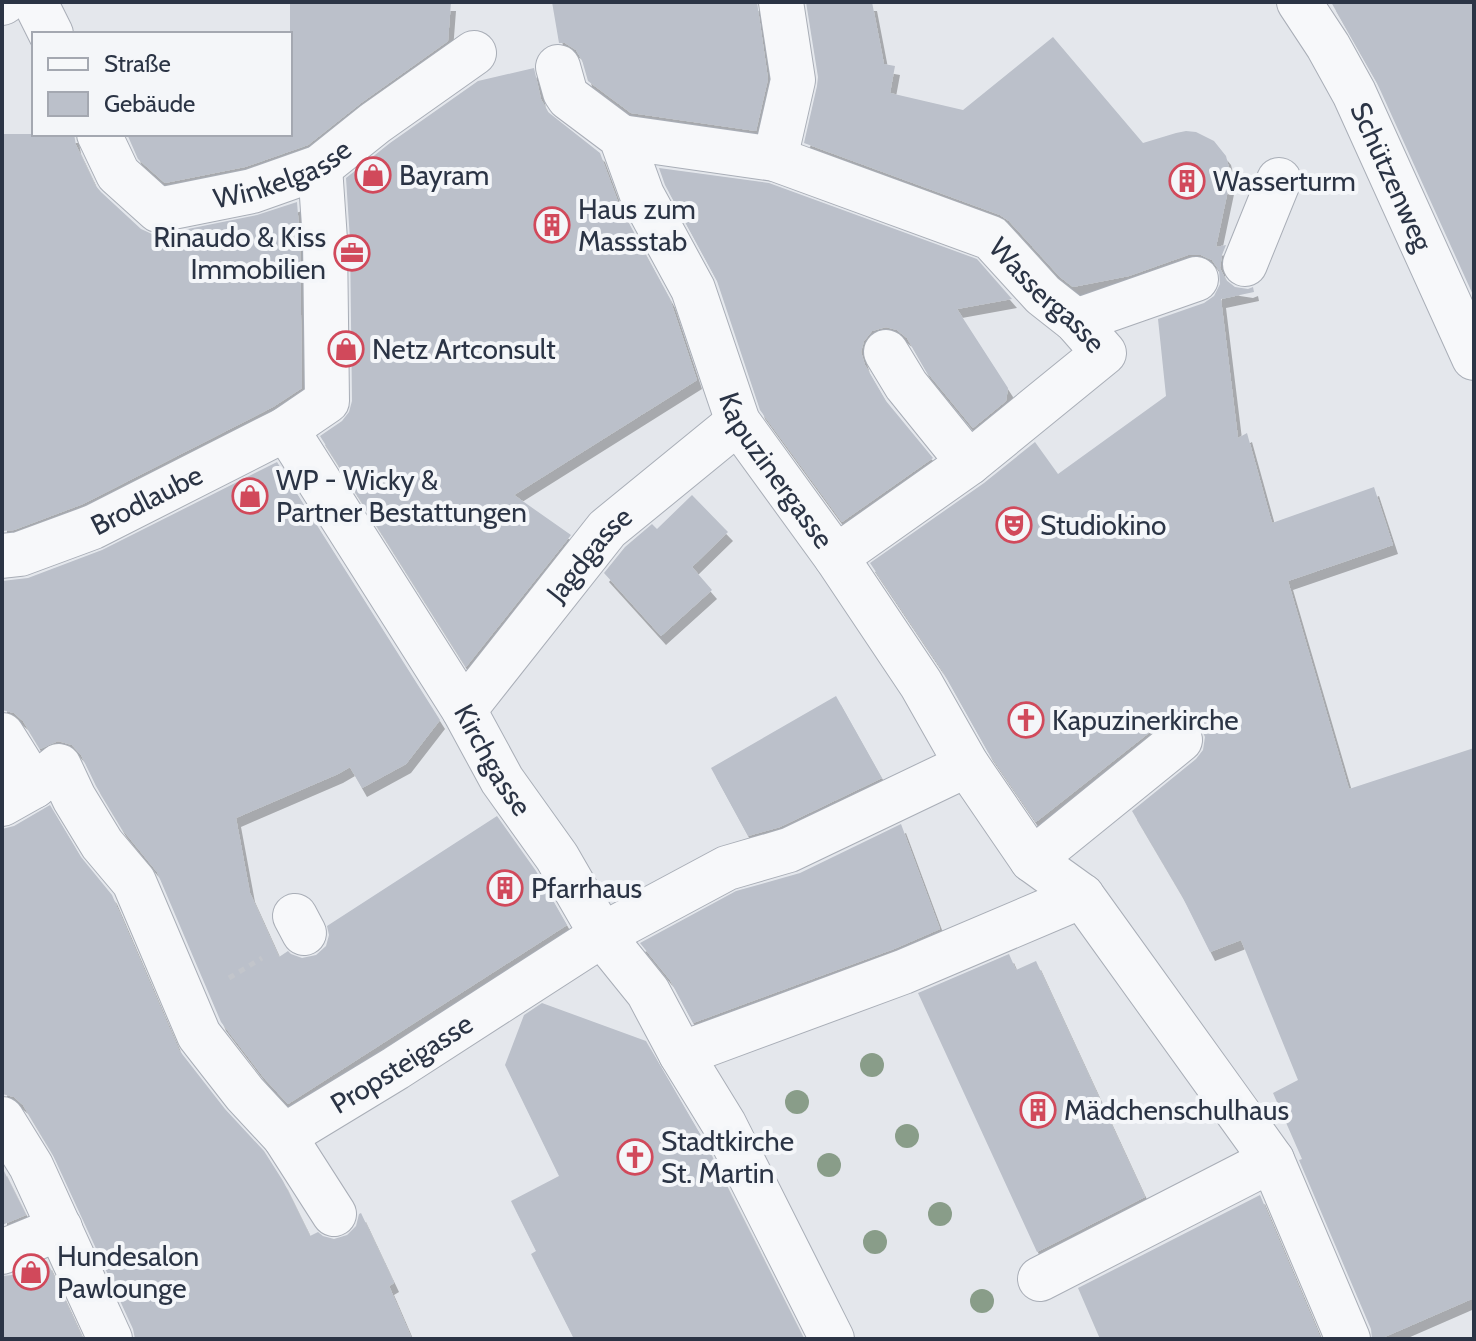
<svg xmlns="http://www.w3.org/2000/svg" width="1476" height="1341" viewBox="0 0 1476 1341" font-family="Cabin,sans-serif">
	<defs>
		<filter id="shadow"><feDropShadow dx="5" dy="9" stdDeviation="0" flood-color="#0004"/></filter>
	</defs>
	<rect width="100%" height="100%" fill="#e4e7ec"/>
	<path fill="#bbc0ca" filter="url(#shadow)" d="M 290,2 L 451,2 L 448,41 L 361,103 L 308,145 L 245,167 L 165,183 L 138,159 L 127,134 L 290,134 Z
		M 552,2 L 757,2 L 768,79 L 756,131 L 631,113 L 588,81 L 582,60 L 576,50 L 565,43 L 559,43 Z
		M 806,2 L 872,2 L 884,64 L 895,66 L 890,93 L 963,110 L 1053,37 L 1143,143 L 1176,133 L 1186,131 L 1196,132 L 1214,141 L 1226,156 L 1231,176 L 1216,247 L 1226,245 L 1222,255 L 1220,268 L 1226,280 L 1235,287 L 1248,289 L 1253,287 L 1254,292 L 1221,299 L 1238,438 L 1247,433 L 1272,523 L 1374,487 L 1393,545 L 1288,581 L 1349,789 L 1474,748 L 1474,1298 L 1380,1339 L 1372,1339 L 1371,1329 L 1299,1160 L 1302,1159 L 1273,1093 L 1298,1080 L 1241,940 L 1210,952 L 1182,896 L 1132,811 L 1196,759 L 1203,750 L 1205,737 L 1199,724 L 1190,717 L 1177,715 L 1164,721 L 1036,822 L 988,752 L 942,670 L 870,563 L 984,483 L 1035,442 L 1058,474 L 1166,396 L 1158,319 L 1204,303 L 1214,296 L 1220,284 L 1219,270 L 1212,260 L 1201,255 L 1188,255 L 1129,276 L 1073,287 L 1060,277 L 1009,221 L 1000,215 L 804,143 L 817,86 L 818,77 Z
		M 1331,2 L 1474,2 L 1474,297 L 1377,83 Z
		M 534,68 L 541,99 L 548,112 L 600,153 L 620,207 L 670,299 L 697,380 L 514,495 L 571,535 L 466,667 L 320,436 L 342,421 L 349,412 L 352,401 L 350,240 L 346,178 L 390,143 L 478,81 Z
		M 2,134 L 74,134 L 76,145 L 95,185 L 101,192 L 141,229 L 152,234 L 163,234 L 257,215 L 297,202 L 300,241 L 302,388 L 273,407 L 83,504 L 14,530 L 2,531 Z
		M 659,168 L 769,183 L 977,259 L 1012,299 L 957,309 L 1008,388 L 1006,401 L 973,428 L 926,371 L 907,338 L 897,330 L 886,327 L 872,331 L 864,341 L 861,352 L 865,365 L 886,401 L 933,458 L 842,522 L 760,410 L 717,281 L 665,185 Z
		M 277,462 L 440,720 L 406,764 L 362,788 L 350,767 L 338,774 L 236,818 L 250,893 L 279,957 L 288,951 L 291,954 L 302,958 L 316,955 L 326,946 L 329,935 L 327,926 L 497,816 L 536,871 L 567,925 L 288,1104 L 264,1078 L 221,1022 L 157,872 L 122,829 L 96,786 L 81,755 L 72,745 L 58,741 L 40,749 L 23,721 L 14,713 L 2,710 L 2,581 L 28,578 L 102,550 Z
		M 692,495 L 728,532 L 692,567 L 712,590 L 661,636 L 604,573 L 625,547 L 652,524 L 657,529 Z
		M 836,696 L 882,778 L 780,827 L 748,836 L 711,768 Z
		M 50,805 L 81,857 L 112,895 L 179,1050 L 225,1109 L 264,1151 L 283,1181 L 310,1236 L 318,1232 L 323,1236 L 334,1239 L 347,1235 L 356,1226 L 359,1214 L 361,1213 L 394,1283 L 389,1286 L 412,1339 L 135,1339 L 133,1329 L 52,1153 L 23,1105 L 14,1097 L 2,1094 L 2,829 L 14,826 Z
		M 901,824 L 940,929 L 894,949 L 693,1023 L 670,980 L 640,943 L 736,891 L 800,873 Z
		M 1009,954 L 1016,970 L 1036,961 L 1145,1197 L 1037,1252 L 918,993 Z
		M 542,1003 L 646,1041 L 703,1139 L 804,1339 L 574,1339 L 531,1254 L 536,1251 L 511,1201 L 559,1176 L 505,1065 L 524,1015 Z
		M 2,1167 L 26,1215 L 2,1225 Z
		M 1260,1195 L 1321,1339 L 1100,1339 L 1078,1288 Z
		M 47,1261 L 83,1339 L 2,1339 L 2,1276 L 12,1275 Z"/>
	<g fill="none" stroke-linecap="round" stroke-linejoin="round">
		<defs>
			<g id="street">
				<path d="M 35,2 L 51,34"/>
				<path id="s1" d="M 1299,2 L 1328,46 L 1354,93 L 1474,358"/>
				<path d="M 2,3 L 4,2"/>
				<path id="s2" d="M 558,67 L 565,92 L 569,98 L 621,137 L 642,195 L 693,289 L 738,422 L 836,557 L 921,684 L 967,765 L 1032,860 L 1082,896 L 1272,1160 L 1348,1339"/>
				<path id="s3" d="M 99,134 L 118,174 L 158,210 L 252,191 L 320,167 L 375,123 L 474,53"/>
				<path id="s4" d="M 621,137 L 775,159 L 991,238 L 1043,295 L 1076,321 L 1104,353 L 969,463 L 836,557"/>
				<path d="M 775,159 L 793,80 L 781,2"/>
				<path id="s5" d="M 320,167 L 325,240 L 327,401 L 286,429 L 464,710 L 502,780 L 557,857 L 602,935 L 648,992 L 681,1054 L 724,1124 L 832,1339"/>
				<path d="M 1245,264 L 1279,180"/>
				<path d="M 1076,321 L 1196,279"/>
				<path d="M 886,352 L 906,385 L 969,463"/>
				<path id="s6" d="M 2,556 L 20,554 L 93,527 L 286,429"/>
				<path id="s7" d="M 464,710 L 607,529 L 738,422"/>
				<path d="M 2,735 L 34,786"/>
				<path id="s8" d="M 2,804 L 34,786 L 59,766 L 74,798 L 102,844 L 134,882 L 199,1035 L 245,1094 L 284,1136 L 396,1068 L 602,935 L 727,868 L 789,850 L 967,765"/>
				<path d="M 1032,860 L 1180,740"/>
				<path d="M 295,916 L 304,933"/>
				<path d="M 681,1054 L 903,972 L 1082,896"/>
				<path d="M 2,1119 L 31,1166 L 110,1339"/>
				<path d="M 284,1136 L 334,1214"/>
				<path d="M 2,1252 L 60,1228"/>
				<path d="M 1040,1279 L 1272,1160"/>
			</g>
		</defs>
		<use href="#street" stroke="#a9aeb7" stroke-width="46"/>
		<path stroke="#c2c5cb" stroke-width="5" stroke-dasharray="6 6" stroke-linecap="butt" d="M 229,978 L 262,958"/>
		<use href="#street" stroke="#f7f8fa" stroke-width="44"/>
	</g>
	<g fill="#899d89">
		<circle cx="872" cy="1065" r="12"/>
		<circle cx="797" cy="1102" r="12"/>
		<circle cx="907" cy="1136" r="12"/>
		<circle cx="829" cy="1165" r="12"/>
		<circle cx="940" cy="1214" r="12"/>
		<circle cx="875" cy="1242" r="12"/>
		<circle cx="982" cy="1301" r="12"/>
	</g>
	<defs>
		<symbol id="shop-ring" viewBox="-11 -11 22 22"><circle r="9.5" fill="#f4f6f9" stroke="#d1495b" stroke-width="1.5"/><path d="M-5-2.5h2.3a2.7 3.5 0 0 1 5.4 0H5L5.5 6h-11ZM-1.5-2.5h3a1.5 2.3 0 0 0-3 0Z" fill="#d1495b"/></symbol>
		<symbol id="building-ring" viewBox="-11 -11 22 22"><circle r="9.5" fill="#f4f6f9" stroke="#d1495b" stroke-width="1.5"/><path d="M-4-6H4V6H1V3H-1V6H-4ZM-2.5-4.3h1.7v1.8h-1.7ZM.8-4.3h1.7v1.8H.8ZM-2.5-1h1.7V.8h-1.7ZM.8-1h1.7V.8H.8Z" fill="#d1495b"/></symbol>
		<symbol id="office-ring" viewBox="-11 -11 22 22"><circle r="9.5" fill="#f4f6f9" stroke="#d1495b" stroke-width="1.5"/><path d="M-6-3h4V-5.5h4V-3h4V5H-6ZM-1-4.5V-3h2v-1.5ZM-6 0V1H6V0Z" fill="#d1495b"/></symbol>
		<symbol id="theatre-ring" viewBox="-11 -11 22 22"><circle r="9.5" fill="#f4f6f9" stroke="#d1495b" stroke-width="1.5"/><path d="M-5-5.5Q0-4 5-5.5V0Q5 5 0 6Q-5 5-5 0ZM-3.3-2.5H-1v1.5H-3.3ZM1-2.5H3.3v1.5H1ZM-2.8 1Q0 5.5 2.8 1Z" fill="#d1495b"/></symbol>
		<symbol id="church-ring" viewBox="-11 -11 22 22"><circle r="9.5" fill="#f4f6f9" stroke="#d1495b" stroke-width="1.5"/><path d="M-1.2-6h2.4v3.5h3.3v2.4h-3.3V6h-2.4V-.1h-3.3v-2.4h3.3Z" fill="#d1495b"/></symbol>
	</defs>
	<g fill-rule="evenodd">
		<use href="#shop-ring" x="353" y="155" width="40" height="40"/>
		<use href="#building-ring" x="1167" y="161" width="40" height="40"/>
		<use href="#building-ring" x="532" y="205" width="40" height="40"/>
		<use href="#office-ring" x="332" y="233" width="40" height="40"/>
		<use href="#shop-ring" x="326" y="329" width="40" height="40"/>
		<use href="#shop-ring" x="230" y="476" width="40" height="40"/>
		<use href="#theatre-ring" x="994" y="505" width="40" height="40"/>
		<use href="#church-ring" x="1006" y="700" width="40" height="40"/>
		<use href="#building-ring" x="485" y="868" width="40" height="40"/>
		<use href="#building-ring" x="1018" y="1090" width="40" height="40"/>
		<use href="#church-ring" x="615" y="1137" width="40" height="40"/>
		<use href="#shop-ring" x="11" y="1252" width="40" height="40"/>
	</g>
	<g text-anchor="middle" stroke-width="8" stroke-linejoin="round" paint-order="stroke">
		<g font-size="28" fill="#2b3445" stroke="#f4f6f9">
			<text dy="10" stroke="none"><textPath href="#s3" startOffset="228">Winkelgasse</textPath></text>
			<text dy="10" stroke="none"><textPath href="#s1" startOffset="198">Schützenweg</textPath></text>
			<text dy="10" stroke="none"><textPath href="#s4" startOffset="466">Wassergasse</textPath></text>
			<text dy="10" stroke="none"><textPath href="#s2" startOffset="468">Kapuzinergasse</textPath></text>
			<text dy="10" stroke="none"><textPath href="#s6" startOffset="156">Brodlaube</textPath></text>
			<text dy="10" stroke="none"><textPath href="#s7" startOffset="200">Jagdgasse</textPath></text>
			<text dy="10" stroke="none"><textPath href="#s5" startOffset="674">Kirchgasse</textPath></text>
			<text dy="10" stroke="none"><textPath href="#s8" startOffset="644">Propsteigasse</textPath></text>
		</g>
		<g font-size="28" fill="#2b3445" stroke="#f4f6f9" text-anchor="start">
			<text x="399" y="185">Bayram</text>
			<text x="1213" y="191">Wasserturm</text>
			<text x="578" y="219">Haus zum<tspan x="578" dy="32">Massstab</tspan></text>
			<text x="326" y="247" text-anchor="end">Rinaudo &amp; Kiss<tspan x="326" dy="32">Immobilien</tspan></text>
			<text x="372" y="359">Netz Artconsult</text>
			<text x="276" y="490">WP - Wicky &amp;<tspan x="276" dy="32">Partner Bestattungen</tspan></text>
			<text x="1040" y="535">Studiokino</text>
			<text x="1052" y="730">Kapuzinerkirche</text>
			<text x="531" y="898">Pfarrhaus</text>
			<text x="1064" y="1120">Mädchenschulhaus</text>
			<text x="661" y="1151">Stadtkirche<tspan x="661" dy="32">St. Martin</tspan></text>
			<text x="57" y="1266">Hundesalon<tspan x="57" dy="32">Pawlounge</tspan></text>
		</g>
	</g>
	<rect width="1476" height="1341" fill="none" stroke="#2b3445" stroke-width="8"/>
	<rect x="32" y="32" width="260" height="104" fill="#f4f6f9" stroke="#a4a8b1" stroke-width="2"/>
	<rect x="48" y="58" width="40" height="12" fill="#f7f8fa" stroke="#a4a8b1" stroke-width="2"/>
	<text x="104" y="72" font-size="24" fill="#2b3445">Straße</text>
	<rect x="48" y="92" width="40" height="24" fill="#bbc0ca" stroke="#a4a8b1" stroke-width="2"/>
	<text x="104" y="112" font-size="24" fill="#2b3445">Gebäude</text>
</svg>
